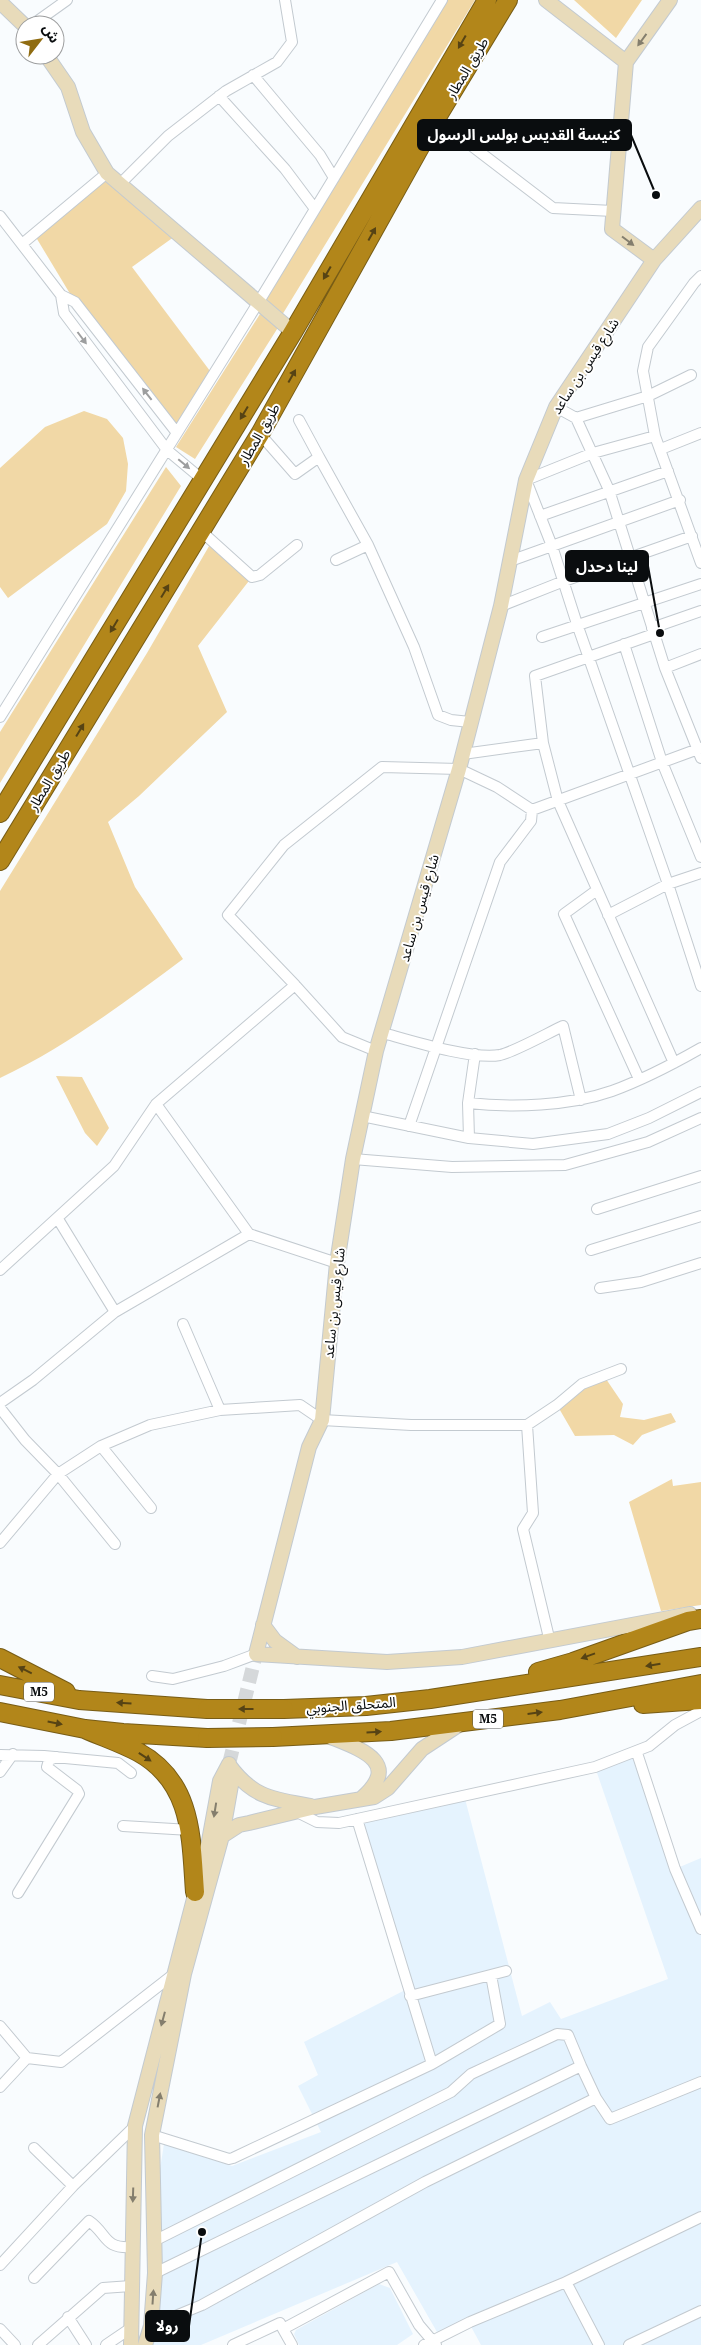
<svg xmlns="http://www.w3.org/2000/svg" width="701" height="2345" viewBox="0 0 701 2345" font-family="'Noto Serif','Noto Sans Arabic',serif">
	<rect width="100%" height="100%" fill="#f9fcfe"/>
	<path fill="#e5f3fe" d="M 637,1753 L 675,1869 L 701,1858 L 701,2345 L 481,2345 L 468,2321 L 437,2332 L 397,2262 L 201,2345 L 149,2345 L 160,2169 L 164,2144 L 232,2166 L 321,2132 L 298,2086 L 318,2075 L 304,2042 L 409,1988 L 356,1820 L 464,1795 L 522,2016 L 550,2002 L 561,2019 L 668,1979 L 595,1767 Z
		M 379,2284 L 390,2288 L 413,2334 L 397,2345 L 299,2345 L 294,2334 L 296,2330 Z"/>
	<path fill="#f1d8a6" d="M 442,0 L 475,0 L 279,320 L 258,303 Z
		M 574,0 L 642,0 L 616,38 Z
		M 107,173 L 178,234 L 132,267 L 213,375 L 177,433 L 75,302 L 34,234 Z
		M 260,314 L 279,326 L 195,459 L 176,447 Z
		M 84,411 L 107,419 L 123,438 L 128,464 L 126,491 L 107,524 L 8,598 L 0,587 L 0,468 L 45,427 Z
		M 166,467 L 181,486 L 0,783 L 0,732 Z
		M 212,541 L 252,577 L 198,646 L 227,712 L 139,796 L 108,822 L 135,887 L 183,959 C 125,1002 66,1047 0,1078 L 0,891 L 147,653 Z
		M 56,1076 L 82,1077 L 109,1128 L 97,1146 L 85,1133 Z
		M 604,1376 L 623,1404 L 620,1417 L 644,1420 L 671,1413 L 676,1422 L 642,1435 L 633,1445 L 614,1435 L 575,1436 L 557,1405 Z
		M 672,1479 L 673,1486 L 701,1482 L 701,1605 L 661,1611 L 629,1502 Z"/>
	<g fill="none" stroke-linecap="round" stroke-linejoin="round">
		<path stroke="#d5d8da" stroke-width="14" stroke-dasharray="14 7" stroke-linecap="butt" d="M 229,1764 L 256,1654"/>
		<defs>
			<path id="street" d="M 32,25 L 67,0
				M 253,75 L 320,155 L 334,178
				M 219,96 L 285,169 L 315,209
				M 434,122 L 464,140 L 553,208 L 613,211
				M 120,184 L 168,136 L 226,91 L 277,62 L 292,42 L 285,0
				M 0,216 L 61,295 L 64,313 L 167,450 L 203,480
				M 22,244 L 107,173
				M 701,276 L 694,283 L 648,347 L 643,371 L 655,436 L 701,563
				M 61,295 L 75,302 L 177,433
				M 556,407 L 576,418 L 609,490 L 665,668 L 701,758
				M 576,418 L 648,396 L 691,375
				M 299,420 L 319,457
				M 260,434 L 295,474 L 319,457 L 368,545 L 414,647 L 438,715 L 451,720 L 470,722
				M 655,436 L 593,453 L 526,480 L 552,546 L 577,624 L 668,884 L 701,986
				M 661,449 L 701,433
				M 540,516 L 668,471
				M 201,531 L 252,577 L 260,575 L 297,545
				M 336,560 L 368,545
				M 510,561 L 680,500
				M 501,606 L 564,581 L 692,536
				M 652,628 L 701,611
				M 654,634 L 535,676 L 543,743 L 558,801 L 674,1063
				M 542,637 L 701,584
				M 624,644 L 662,762 L 701,857
				M 665,668 L 701,654
				M 0,717 L 258,303 L 442,0
				M 463,754 L 543,743
				M 532,810 L 701,748
				M 597,890 L 564,914 L 639,1079
				M 608,915 L 668,884 L 701,873
				M 383,1033 C 412,1041 472,1060 500,1055 C 514,1052 548,1033 563,1026 L 581,1100
				M 376,1051 L 342,1037 L 295,985 L 228,915 L 284,845 L 382,767 L 459,769 L 497,787 L 532,810 L 531,821 L 500,862 L 409,1126
				M 468,1103 C 513,1108 569,1106 612,1091 C 642,1080 673,1064 701,1048
				M 156,1104 L 249,1234 L 337,1263
				M 362,1116 L 469,1138 L 533,1144 L 608,1134 L 649,1118 L 701,1092
				M 469,1138 L 468,1103 L 475,1054
				M 353,1159 L 452,1167 L 565,1165 L 648,1142 L 701,1118
				M 597,1209 L 701,1176
				M 58,1219 L 115,1312
				M 591,1250 L 701,1216
				M 0,1270 L 114,1166 L 156,1104 L 295,985
				M 600,1288 L 641,1282 L 701,1263
				M 183,1324 L 220,1410
				M 0,1403 L 33,1380 L 115,1312 L 249,1234
				M 0,1408 L 25,1440 L 58,1474 L 115,1544
				M 527,1425 L 533,1513 L 523,1529 L 550,1642
				M 101,1446 L 151,1508
				M 0,1543 L 58,1474 L 101,1446 L 150,1425 L 220,1410 L 300,1405 L 322,1420 L 411,1425 L 527,1425 L 557,1405 L 582,1384 L 621,1369
				M 152,1676 L 173,1679 L 224,1666 L 256,1654
				M 637,1753 L 675,1869 L 701,1929
				M 0,1755 L 44,1756 L 118,1763 L 131,1773
				M 0,1772 L 13,1754
				M 297,1812 L 317,1822 L 339,1823 L 595,1767 L 649,1746 L 675,1725 L 701,1711
				M 123,1826 L 190,1830
				M 18,1893 L 79,1794 L 77,1790 L 47,1767 L 49,1760 L 57,1757
				M 410,1996 L 506,1971
				M 0,2026 L 27,2058
				M 432,2064 L 500,2024 L 491,1975
				M 0,2087 L 27,2058 L 61,2062 L 174,1974
				M 152,2135 L 229,2159 L 233,2158 L 432,2064 L 357,1819
				M 34,2148 L 73,2186
				M 154,2241 L 451,2092 L 471,2074 L 557,2034 L 568,2035 L 581,2066
				M 0,2265 L 73,2186 L 135,2126
				M 155,2273 L 581,2066 L 596,2098 L 610,2119 L 701,2082
				M 34,2278 L 89,2221 C 108,2234 103,2249 132,2247
				M 566,2282 L 599,2345
				M 68,2317 L 86,2345
				M 151,2326 L 202,2305 L 425,2182 L 596,2098
				M 0,2329 L 15,2345
				M 283,2329 L 292,2345
				M 38,2345 L 103,2288 L 131,2286
				M 106,2345 L 131,2328
				M 233,2345 L 280,2323 L 283,2329 L 389,2272 L 419,2325 L 436,2345
				M 424,2345 L 470,2322 L 566,2282 L 701,2217
				M 629,2345 L 701,2311"/>
			<path id="secondary" d="M 546,0 L 626,62
				M 0,2 L 25,26
				M 46,55 L 68,87 L 83,132 L 107,173 L 293,332
				M 654,260 L 612,229 L 626,62 L 670,0
				M 690,1614 L 462,1657 L 387,1662 L 256,1654 L 309,1447 L 322,1420 L 337,1263 L 353,1159 L 376,1051 L 459,769 L 501,606 L 526,480 L 556,407 L 654,260 L 701,208
				M 263,1625 L 275,1641 L 297,1657
				M 326,1735 C 357,1748 404,1761 362,1798
				M 229,1765 C 253,1798 273,1799 311,1806
				M 222,1836 L 239,1825 L 249,1823 L 315,1807 L 374,1797 L 388,1788 L 422,1749 L 460,1724
				M 131,2345 L 135,2126 L 209,1841 L 220,1781 L 229,1764
				M 145,2345 L 151,2326 L 155,2273 L 152,2135 L 184,1974 L 222,1836 L 231,1785 L 229,1764"/>
			<path id="highway" d="M 0,813 L 293,332 L 487,0
				M 0,861 L 260,434 L 434,122 L 508,0
				M 0,1658 L 66,1692
				M 538,1672 L 573,1662 L 688,1621 L 701,1619
				M 0,1685 L 79,1700 L 207,1709
				M 643,1704 L 701,1700
				M 284,1709 L 366,1706 L 430,1699 L 701,1657
				M 0,1712 L 85,1729 L 123,1733 L 207,1738
				M 85,1729 C 103,1737 121,1743 138,1752 C 193,1782 191,1838 195,1892
				M 273,1737 L 391,1731 L 560,1710 L 701,1684"/>
		</defs>
		<use href="#street" stroke="#c3cad0" stroke-width="12"/>
		<use href="#secondary" stroke="#c3cad0" stroke-width="16"/>
		<use href="#highway" stroke="#775c16" stroke-width="20"/>
		<use href="#street" stroke="#fff" stroke-width="10"/>
		<use href="#secondary" stroke="#e8dbba" stroke-width="14"/>
		<use href="#highway" stroke="#b2861a" stroke-width="18"/>
		<defs>
			<path id="highway-bridge" d="M 207,1709 L 284,1709
				M 207,1738 L 273,1737"/>
		</defs>
		<use href="#highway-bridge" stroke="#775c16" stroke-width="20" stroke-linecap="butt"/>
		<use href="#highway-bridge" stroke="#b2861a" stroke-width="18"/>
	</g>
	<defs><path id="oneway-solid" d="M-6-.8H1V-3.2L6.5 0L1 3.2V.8H-6Z" transform="scale(1.25)"/></defs>
	<g fill="#847e6d">
		<use href="#oneway-solid" transform="translate(642 40) rotate(126)"/>
		<use href="#oneway-solid" transform="translate(628 241) rotate(37)"/>
		<use href="#oneway-solid" transform="translate(215 1810) rotate(99)"/>
		<use href="#oneway-solid" transform="translate(163 2019) rotate(105)"/>
		<use href="#oneway-solid" transform="translate(159 2100) rotate(-79)"/>
		<use href="#oneway-solid" transform="translate(133 2195) rotate(92)"/>
		<use href="#oneway-solid" transform="translate(153 2297) rotate(-86)"/>
	</g>
	<g fill="#564314">
		<use href="#oneway-solid" transform="translate(462 42) rotate(120)"/>
		<use href="#oneway-solid" transform="translate(372 234) rotate(-61)"/>
		<use href="#oneway-solid" transform="translate(327 273) rotate(120)"/>
		<use href="#oneway-solid" transform="translate(292 376) rotate(-61)"/>
		<use href="#oneway-solid" transform="translate(244 413) rotate(121)"/>
		<use href="#oneway-solid" transform="translate(165 591) rotate(-59)"/>
		<use href="#oneway-solid" transform="translate(114 626) rotate(121)"/>
		<use href="#oneway-solid" transform="translate(80 730) rotate(-59)"/>
		<use href="#oneway-solid" transform="translate(588 1656) rotate(160)"/>
		<use href="#oneway-solid" transform="translate(653 1665) rotate(171)"/>
		<use href="#oneway-solid" transform="translate(25 1670) rotate(-154)"/>
		<use href="#oneway-solid" transform="translate(124 1703) rotate(-176)"/>
		<use href="#oneway-solid" transform="translate(246 1709) rotate(180)"/>
		<use href="#oneway-solid" transform="translate(535 1713) rotate(-7)"/>
		<use href="#oneway-solid" transform="translate(55 1723) rotate(11)"/>
		<use href="#oneway-solid" transform="translate(374 1732) rotate(-3)"/>
		<use href="#oneway-solid" transform="translate(145 1757) rotate(34)"/>
	</g>
	<g fill="#9d9e9f">
		<use href="#oneway-solid" transform="translate(82 338) rotate(53)"/>
		<use href="#oneway-solid" transform="translate(147 394) rotate(-128)"/>
		<use href="#oneway-solid" transform="translate(184 464) rotate(40)"/>
	</g>
	<g text-anchor="middle" stroke-width="4" stroke-linejoin="round" paint-order="stroke">
		<g fill="#fff" stroke="#545657" stroke-width="1">
			<rect x="24" y="1682.5" width="30" height="19" rx="4"/>
			<rect x="473" y="1709.5" width="30" height="19" rx="4"/>
		</g>
		<g font-size="12" font-weight="bold" fill="#0a0d0f">
			<text x="39" y="1696">M5</text>
			<text x="488" y="1723">M5</text>
		</g>
		<g font-size="14" fill="#0a0d0f" stroke="#fff">
			<text transform="translate(467 68) rotate(-59)" y="5">طريق المطار</text>
			<text transform="translate(585 366) rotate(-57)" y="5">شارع قيس بن ساعد</text>
			<text transform="translate(259 434) rotate(-60)" y="5">طريق المطار</text>
			<text transform="translate(49 780) rotate(-59)" y="5">طريق المطار</text>
			<text transform="translate(419 908) rotate(-74)" y="5">شارع قيس بن ساعد</text>
			<text transform="translate(334 1303) rotate(-84)" y="5">شارع قيس بن ساعد</text>
			<text transform="translate(351 1705) rotate(-4)" y="5">المتحلق الجنوبي</text>
		</g>
	</g>
	<path fill="none" stroke="#0a0d0f" stroke-width="2" d="M656 195L631 135M660 633L648 566M202 2232L189 2326"/>
	<g fill="#0a0d0f" stroke="#fff" stroke-width="2">
		<circle cx="656" cy="195" r="5"/>
		<circle cx="660" cy="633" r="5"/>
		<circle cx="202" cy="2232" r="5"/>
	</g>
	<g fill="#0a0d0f" stroke="#0a0d0f" stroke-width="2">
		<rect x="418" y="120" width="213" height="30" rx="5"/>
		<rect x="566" y="551" width="82" height="30" rx="5"/>
		<rect x="146" y="2311" width="43" height="30" rx="5"/>
	</g>
	<g font-size="15" text-anchor="middle" font-weight="bold" fill="#fff">
		<text x="524" y="140">كنيسة القديس بولس الرسول</text>
		<text x="607" y="572">لينا دحدل</text>
		<text x="167" y="2331">رولا</text>
	</g>
	<g transform="translate(40 40) rotate(59)"><circle r="24" fill="#ffffff" stroke="#9d9e9f"/>
	<path d="M0-4L9 19L0 12L-9 19Z" fill="#906c11"/>
	<text y="-8" font-size="14" font-weight="bold" text-anchor="middle" fill="#0a0d0f">ش</text>
	</g>
</svg>
